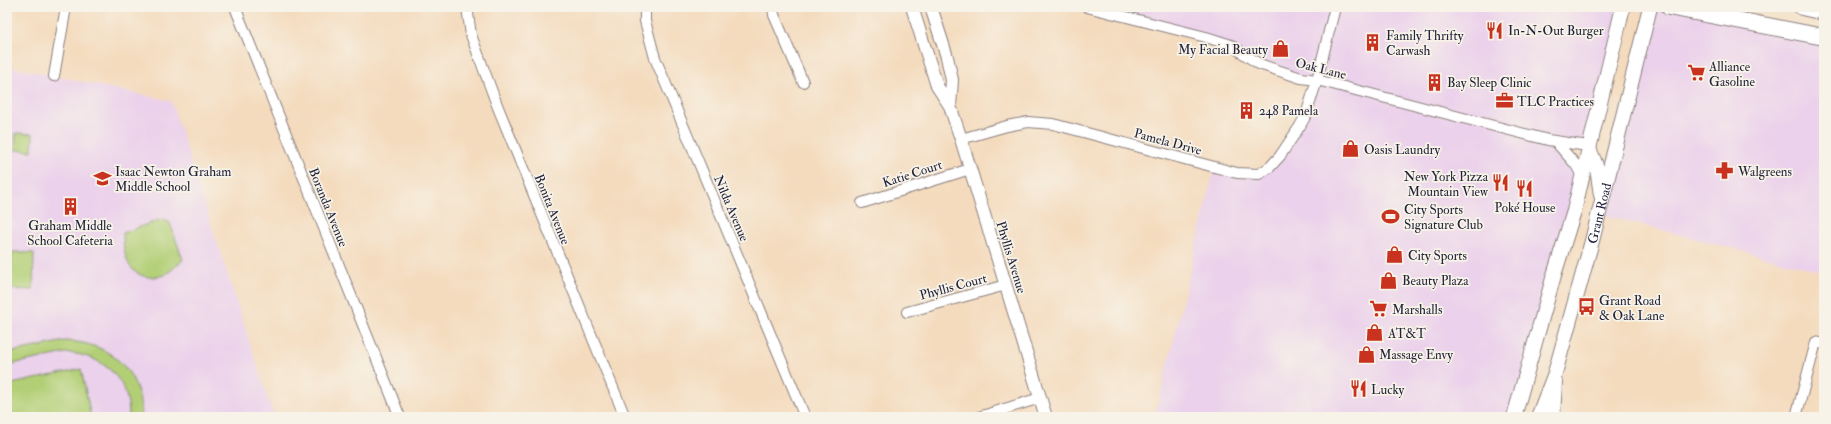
<svg xmlns="http://www.w3.org/2000/svg" width="1831" height="424" viewBox="0 0 1831 424" font-family="'IM FELL Double Pica',serif">
	<rect width="100%" height="100%" fill="#f7f3e8"/>
	<filter id="ink" filterUnits="userSpaceOnUse"><feTurbulence type="fractalNoise" baseFrequency=".025" numOctaves="2"/><feDisplacementMap in="SourceGraphic" scale="8" xChannelSelector="R" yChannelSelector="G"/><feConvolveMatrix kernelMatrix="1 2 1 2 8 2 1 2 1" color-interpolation-filters="sRGB"/></filter>
	<filter id="wash" filterUnits="userSpaceOnUse"><feTurbulence type="fractalNoise" baseFrequency=".012" numOctaves="4" result="noise"/><feDisplacementMap in="SourceGraphic" scale="16" xChannelSelector="R" yChannelSelector="G"/><feGaussianBlur stdDeviation="0.9" result="paint"/><feColorMatrix in="noise" values="0 0 0 0 0 0 0 0 0 0 0 0 0 0 0 0 0 1.4 0 .05"/><feComposite in="paint" operator="in"/></filter>
	<g filter="url(#wash)">
		<rect width="100%" height="100%" fill="#f4dbbe"/>
		<path fill="#ebd1eb" d="M 1086,7 L 1623,7 L 1588,146 L 1556,141 L 1582,176 L 1514,417 L 1155,417 L 1215,167 L 1259,174 L 1300,126 L 1317,80 L 1303,78 L 1231,47 Z
			M 1650,7 L 1669,7 L 1824,37 L 1824,272 L 1600,214 Z
			M 7,66 L 171,101 L 274,417 L 7,417 Z"/>
		<path fill="#b2cf76" stroke="#6a7858" d="M 16,133 L 33,134 L 32,151 L 15,150 Z
			M 162,219 L 170,223 L 183,260 C 178,264 172,270 166,274 C 161,277 154,277 148,277 C 126,274 123,251 123,233 Z
			M 12,252 L 34,253 L 33,290 L 10,289 Z
			M 65,341 C 110,342 142,371 141,417 L 129,417 C 130,379 102,354 66,353 L 7,365 L 7,353 Z
			M 81,369 L 91,417 L 7,417 L 7,385 Z"/>
	</g>
	<g filter="url(#ink)">
		<g fill="none" stroke-linecap="round" stroke-linejoin="round">
			<defs>
				<path id="minor" d="M 235,7 L 400,417
					M 467,7 L 471,35 L 497,105 L 625,417
					M 645,7 L 645,21 L 655,58 L 805,417
					M 773,7 L 774,15 L 803,82
					M 1087,7 L 1206,37 L 1231,45 L 1259,64 L 1301,78 L 1317,80 L 1548,140 L 1588,146
					M 54,76 L 66,7
					M 961,139 L 1007,126 L 1028,122 L 1053,124 L 1237,173 L 1259,174 L 1270,167 L 1280,156 L 1300,126 L 1306,115 L 1317,80 L 1335,7
					M 1555,141 L 1576,165 L 1582,176
					M 862,203 L 970,169
					M 907,312 L 1006,285
					M 979,417 L 1040,398
					M 1796,417 L 1816,342 L 1824,344"/>
				<path id="tertiary" d="M 912,7 L 937,86 L 950,106 L 961,139 L 1046,417
					M 931,7 L 947,57 L 952,80 L 950,106"/>
				<g id="secondary">
					<path d="M 1588,146 L 1597,168 L 1601,195"/>
					<path d="M 1514,417 L 1554,275 L 1574,211 L 1623,7"/>
					<path id="s1" d="M 1538,417 L 1555,373 L 1592,241 L 1650,7"/>
					<path d="M 1553,417 L 1555,381"/>
				</g>
				<path id="primary" d="M 1669,7 L 1824,37
					M 1802,7 L 1824,12"/>
			</defs>
			<use href="#minor" stroke="#8b7e7c" stroke-width="12"/>
			<use href="#tertiary" stroke="#8b7e7c" stroke-width="14"/>
			<use href="#secondary" stroke="#8b7e7c" stroke-width="16"/>
			<use href="#primary" stroke="#8b7e7c" stroke-width="18"/>
			<use href="#minor" stroke="#fff" stroke-width="10"/>
			<use href="#tertiary" stroke="#fff" stroke-width="12"/>
			<use href="#secondary" stroke="#fff" stroke-width="14"/>
			<use href="#primary" stroke="#fff" stroke-width="16"/>
		</g>
	</g>
	<defs>
		<symbol id="restaurant-bare" viewBox="-9 -9 18 18"><path d="M-5-6h1v4h1v-4h1v4h1v-4h1v5L-1.5 .5V6h-2V.5L-5-1ZM5-6V6H3V1.5H1.5Q1.5-4 5-6Z" fill="#c8321e" stroke="#f7f3e8" stroke-width="2.5" paint-order="stroke"/></symbol>
		<symbol id="building-bare" viewBox="-9 -9 18 18"><path d="M-4-6H4V6H1V3H-1V6H-4ZM-2.5-4.3h1.7v1.8h-1.7ZM.8-4.3h1.7v1.8H.8ZM-2.5-1h1.7V.8h-1.7ZM.8-1h1.7V.8H.8Z" fill="#c8321e" stroke="#f7f3e8" stroke-width="2.5" paint-order="stroke"/></symbol>
		<symbol id="shop-bare" viewBox="-9 -9 18 18"><path d="M-5-2.5h2.3a2.7 3.5 0 0 1 5.4 0H5L5.5 6h-11ZM-1.5-2.5h3a1.5 2.3 0 0 0-3 0Z" fill="#c8321e" stroke="#f7f3e8" stroke-width="2.5" paint-order="stroke"/></symbol>
		<symbol id="supermarket-bare" viewBox="-9 -9 18 18"><path d="M-6-5.5h2.5l.6 2H6L4.5 2H-2.5L-4.4-4H-6ZM-1.5 3.2a1.3 1.3 0 1 0 .1 0ZM3 3.2a1.3 1.3 0 1 0 .1 0Z" fill="#c8321e" stroke="#f7f3e8" stroke-width="2.5" paint-order="stroke"/></symbol>
		<symbol id="office-bare" viewBox="-9 -9 18 18"><path d="M-6-3h4V-5.5h4V-3h4V5H-6ZM-1-4.5V-3h2v-1.5ZM-6 0V1H6V0Z" fill="#c8321e" stroke="#f7f3e8" stroke-width="2.5" paint-order="stroke"/></symbol>
		<symbol id="pharmacy-bare" viewBox="-9 -9 18 18"><path d="M-2-6h4v4h4v4h-4v4h-4v-4h-4v-4h4Z" fill="#c8321e" stroke="#f7f3e8" stroke-width="2.5" paint-order="stroke"/></symbol>
		<symbol id="school-bare" viewBox="-9 -9 18 18"><path d="M0-5L7-2L0 1L-7-2ZM-4 1L0 2.5L4 1V4Q0 6-4 4Z" fill="#c8321e" stroke="#f7f3e8" stroke-width="2.5" paint-order="stroke"/></symbol>
		<symbol id="stadium-bare" viewBox="-9 -9 18 18"><path d="M0-5a6.5 5 0 1 0 0 10a6.5 5 0 1 0 0-10ZM-3.5-1.8h7v3.6h-7Z" fill="#c8321e" stroke="#f7f3e8" stroke-width="2.5" paint-order="stroke"/></symbol>
		<symbol id="bus-bare" viewBox="-9 -9 18 18"><path d="M-5-6H5V4H4V6H2V4H-2V6H-4V4H-5ZM-3.5-4V0h7V-4ZM-3.5 1.2v1.5H-2V1.2ZM2 1.2v1.5H3.5V1.2Z" fill="#c8321e" stroke="#f7f3e8" stroke-width="2.5" paint-order="stroke"/></symbol>
	</defs>
	<g fill-rule="evenodd">
		<use href="#restaurant-bare" x="1482" y="18" width="25" height="25"/>
		<use href="#building-bare" x="1360" y="30" width="25" height="25"/>
		<use href="#shop-bare" x="1268" y="36" width="25" height="25"/>
		<use href="#supermarket-bare" x="1684" y="60" width="25" height="25"/>
		<use href="#building-bare" x="1422" y="70" width="25" height="25"/>
		<use href="#office-bare" x="1492" y="88" width="25" height="25"/>
		<use href="#building-bare" x="1234" y="98" width="25" height="25"/>
		<use href="#shop-bare" x="1338" y="136" width="25" height="25"/>
		<use href="#pharmacy-bare" x="1712" y="158" width="25" height="25"/>
		<use href="#school-bare" x="90" y="166" width="25" height="25"/>
		<use href="#restaurant-bare" x="1488" y="170" width="25" height="25"/>
		<use href="#restaurant-bare" x="1512" y="176" width="25" height="25"/>
		<use href="#building-bare" x="58" y="194" width="25" height="25"/>
		<use href="#stadium-bare" x="1378" y="204" width="25" height="25"/>
		<use href="#shop-bare" x="1382" y="242" width="25" height="25"/>
		<use href="#shop-bare" x="1376" y="268" width="25" height="25"/>
		<use href="#bus-bare" x="1574" y="294" width="25" height="25"/>
		<use href="#supermarket-bare" x="1366" y="296" width="25" height="25"/>
		<use href="#shop-bare" x="1362" y="320" width="25" height="25"/>
		<use href="#shop-bare" x="1354" y="342" width="25" height="25"/>
		<use href="#restaurant-bare" x="1346" y="376" width="25" height="25"/>
	</g>
	<g text-anchor="middle" stroke-width="3.5" stroke-linejoin="round" paint-order="stroke">
		<g font-size="13" fill="#22223b" stroke="#f7f3e8" text-anchor="start">
			<text x="1508" y="35">In-N-Out Burger</text>
			<text x="1386" y="40">Family Thrifty<tspan x="1386" dy="15">Carwash</tspan></text>
			<text x="1268" y="54" text-anchor="end">My Facial Beauty</text>
			<text x="1709" y="71">Alliance<tspan x="1709" dy="15">Gasoline</tspan></text>
			<text x="1447" y="87">Bay Sleep Clinic</text>
			<text x="1517" y="106">TLC Practices</text>
			<text x="1259" y="115">248 Pamela</text>
			<text x="1364" y="154">Oasis Laundry</text>
			<text x="115" y="176">Isaac Newton Graham<tspan x="115" dy="15">Middle School</tspan></text>
			<text x="1738" y="176">Walgreens</text>
			<text x="1488" y="181" text-anchor="end">New York Pizza<tspan x="1488" dy="15">Mountain View</tspan></text>
			<text x="1525" y="212" text-anchor="middle">Poké House</text>
			<text x="1404" y="214">City Sports<tspan x="1404" dy="15">Signature Club</tspan></text>
			<text x="70" y="230" text-anchor="middle">Graham Middle<tspan x="70" dy="15">School Cafeteria</tspan></text>
			<text x="1408" y="260">City Sports</text>
			<text x="1402" y="285">Beauty Plaza</text>
			<text x="1599" y="305">Grant Road<tspan x="1599" dy="15">&amp; Oak Lane</tspan></text>
			<text x="1392" y="314">Marshalls</text>
			<text x="1388" y="338">AT&amp;T</text>
			<text x="1379" y="359">Massage Envy</text>
			<text x="1371" y="394">Lucky</text>
		</g>
		<g font-size="13" fill="#22223b" stroke="#f7f3e8">
			<text transform="translate(1321 68) rotate(14)" y="5">Oak Lane</text>
			<text transform="translate(1168 141) rotate(15)" y="5">Pamela Drive</text>
			<text transform="translate(912 173) rotate(-18)" y="5">Katie Court</text>
			<text transform="translate(329 207) rotate(68)" y="5">Boranda Avenue</text>
			<text transform="translate(732 208) rotate(67)" y="5">Nilda Avenue</text>
			<text transform="translate(553 209) rotate(68)" y="5">Bonita Avenue</text>
			<text dy="5" stroke="none"><textPath href="#s1" startOffset="213">Grant Road</textPath></text>
			<text transform="translate(1012 257) rotate(73)" y="5">Phyllis Avenue</text>
			<text transform="translate(953 286) rotate(-15)" y="5">Phyllis Court</text>
		</g>
	</g>
	<rect width="1831" height="424" fill="none" stroke="#f7f3e8" stroke-width="24"/>
</svg>
